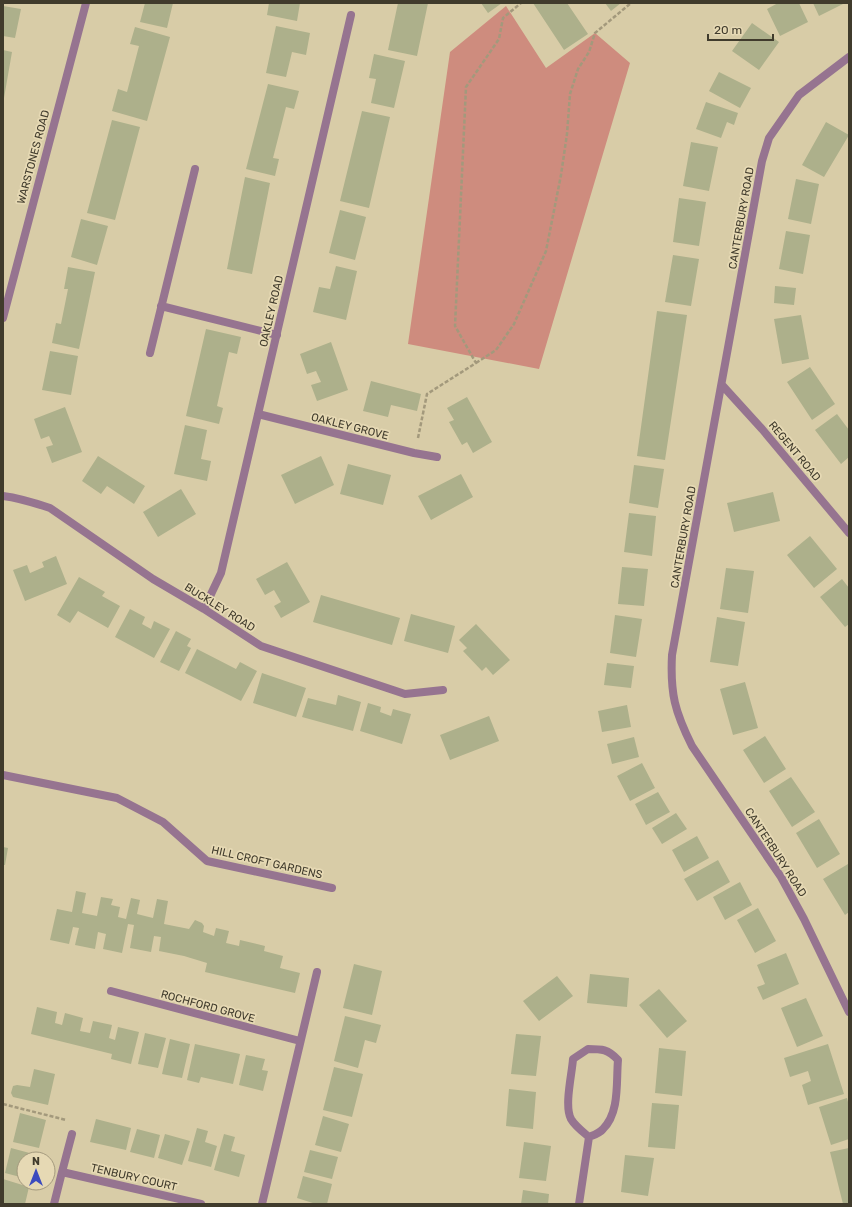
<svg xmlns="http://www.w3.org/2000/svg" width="852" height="1207" viewBox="0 0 852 1207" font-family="Rubik,sans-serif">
	<rect width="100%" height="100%" fill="#d8cca7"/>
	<path fill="#ce8c7e" d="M 506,6 L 546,68 L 595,33 L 630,63 L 539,369 L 408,344 L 450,52 Z"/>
	<path fill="#adb08b" d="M 145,3 L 173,3 L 167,28 L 140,22 Z
		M 269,3 L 300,3 L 297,21 L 267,15 Z
		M 398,3 L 428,3 L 417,56 L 388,50 Z
		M 481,3 L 502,3 L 488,13 Z
		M 533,3 L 567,3 L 588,34 L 564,50 Z
		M 605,3 L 621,3 L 611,11 Z
		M 778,3 L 799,3 L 808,22 L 780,36 L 767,9 Z
		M 813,3 L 845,3 L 819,16 Z
		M 3,6 L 21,9 L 15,38 L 3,36 Z
		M 752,23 L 779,42 L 759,70 L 732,51 Z
		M 276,26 L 310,33 L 306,55 L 292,52 L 286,77 L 266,73 Z
		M 135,27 L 170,37 L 147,121 L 112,111 L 118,89 L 127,92 L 139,46 L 130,44 Z
		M 3,50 L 12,52 L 4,98 L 3,98 Z
		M 374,54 L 405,61 L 394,108 L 371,103 L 376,79 L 369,78 Z
		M 719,72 L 751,88 L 740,108 L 709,91 Z
		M 268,84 L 299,91 L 294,109 L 286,107 L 273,158 L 279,159 L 275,176 L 246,169 Z
		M 706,102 L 738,113 L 734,125 L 727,122 L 721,138 L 696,129 Z
		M 362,111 L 390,117 L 369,208 L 340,201 Z
		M 112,120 L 140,127 L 115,220 L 87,213 Z
		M 826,122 L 849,135 L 824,177 L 802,165 Z
		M 691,142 L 718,147 L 709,191 L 683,186 Z
		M 245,177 L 270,183 L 252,274 L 227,269 Z
		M 796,179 L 819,184 L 811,224 L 788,219 Z
		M 679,198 L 706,202 L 699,246 L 673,242 Z
		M 340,210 L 366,217 L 355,260 L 329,253 Z
		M 81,219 L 108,226 L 97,265 L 71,257 Z
		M 786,231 L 810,235 L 803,274 L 779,269 Z
		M 673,255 L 699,259 L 691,306 L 665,302 Z
		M 336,266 L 357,271 L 346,320 L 313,312 L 319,287 L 330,289 Z
		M 68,267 L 95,272 L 79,349 L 52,343 L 56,323 L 61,324 L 68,289 L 64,289 Z
		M 775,286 L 796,288 L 794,305 L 774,303 Z
		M 657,311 L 687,315 L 665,460 L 637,456 Z
		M 801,315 L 809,359 L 782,364 L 774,319 Z
		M 206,329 L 241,337 L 237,354 L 229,352 L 217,406 L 223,408 L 219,424 L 186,416 Z
		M 331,342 L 348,390 L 317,401 L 311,385 L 321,382 L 316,371 L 307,374 L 300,354 Z
		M 50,351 L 78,356 L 71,395 L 42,390 Z
		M 810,367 L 835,404 L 812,420 L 787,382 Z
		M 371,381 L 421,394 L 417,411 L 391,405 L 388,417 L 363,411 Z
		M 467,397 L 492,442 L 473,453 L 467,442 L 462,445 L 449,422 L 454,420 L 447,408 Z
		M 65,407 L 82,452 L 52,463 L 46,447 L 53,445 L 49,436 L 41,439 L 34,419 Z
		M 837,414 L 849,430 L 849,457 L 841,464 L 815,430 Z
		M 185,425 L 207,430 L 201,459 L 211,461 L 207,481 L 174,474 Z
		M 98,456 L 145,486 L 134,504 L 107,486 L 101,494 L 82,481 Z
		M 321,456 L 334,485 L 295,504 L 281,475 Z
		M 348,464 L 391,475 L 383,505 L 340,494 Z
		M 634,465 L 664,469 L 658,508 L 629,503 Z
		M 461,474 L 473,497 L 431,520 L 418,496 Z
		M 181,489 L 196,514 L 158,537 L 143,512 Z
		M 773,492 L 780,521 L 734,532 L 727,503 Z
		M 629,513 L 656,516 L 652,556 L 624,552 Z
		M 810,536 L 837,569 L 814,588 L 787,555 Z
		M 56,556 L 67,584 L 25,601 L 13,570 L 27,565 L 30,573 L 44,567 L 42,562 Z
		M 287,562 L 310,602 L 281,618 L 274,606 L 281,602 L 274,590 L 265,595 L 256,579 Z
		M 622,567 L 648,569 L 644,606 L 618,604 Z
		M 726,568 L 754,571 L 748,613 L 720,609 Z
		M 79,577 L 105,592 L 102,596 L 120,606 L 108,628 L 78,611 L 70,623 L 57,615 Z
		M 842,579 L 849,588 L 849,624 L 845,627 L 820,597 Z
		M 321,595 L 400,618 L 392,645 L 313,622 Z
		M 130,609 L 145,617 L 142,624 L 151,629 L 154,621 L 170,629 L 154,658 L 115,637 Z
		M 411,614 L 455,626 L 448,653 L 404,641 Z
		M 615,615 L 642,619 L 636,657 L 610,653 Z
		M 717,617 L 745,622 L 738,666 L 710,662 Z
		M 476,624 L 510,660 L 493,675 L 486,667 L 482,671 L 463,651 L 467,648 L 459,640 Z
		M 176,631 L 191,639 L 187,646 L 191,648 L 179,671 L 160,662 Z
		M 197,649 L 236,669 L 240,662 L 257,671 L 241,701 L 185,673 Z
		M 607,663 L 634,666 L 631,688 L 604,685 Z
		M 262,673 L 306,688 L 296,717 L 253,703 Z
		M 745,682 L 758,728 L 733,735 L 720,689 Z
		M 338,695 L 361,702 L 353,731 L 302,717 L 308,698 L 336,705 Z
		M 368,703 L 381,707 L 380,712 L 391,716 L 393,709 L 411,714 L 402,744 L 360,731 Z
		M 627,705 L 631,727 L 602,732 L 598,711 Z
		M 489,716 L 499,741 L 450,760 L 440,735 Z
		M 765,736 L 786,769 L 764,783 L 743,750 Z
		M 634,737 L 639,757 L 612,764 L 607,744 Z
		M 642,763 L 655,788 L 630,801 L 617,776 Z
		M 791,777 L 815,812 L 792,827 L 769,791 Z
		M 658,792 L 670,812 L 646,825 L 635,804 Z
		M 676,813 L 687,829 L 662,844 L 652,828 Z
		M 819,819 L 840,854 L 817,868 L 796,833 Z
		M 697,836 L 709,858 L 684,872 L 672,850 Z
		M 3,847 L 8,848 L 5,865 L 3,865 Z
		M 718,860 L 730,882 L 697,901 L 684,879 Z
		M 848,864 L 849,866 L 849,912 L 845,915 L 823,879 Z
		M 740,882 L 752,905 L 725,920 L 713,897 Z
		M 76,891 L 86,893 L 82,913 L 97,916 L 101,897 L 113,899 L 111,905 L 120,907 L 118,917 L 126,919 L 131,898 L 140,900 L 137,914 L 153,918 L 157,899 L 168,901 L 164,924 L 189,929 L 195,920 L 202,923 L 204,926 L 203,932 L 214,936 L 216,928 L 229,931 L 226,943 L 239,946 L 240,940 L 265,946 L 264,951 L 283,956 L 280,968 L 300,973 L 295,993 L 205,972 L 207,963 L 184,956 L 159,951 L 161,937 L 154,936 L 151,952 L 130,948 L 134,925 L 128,924 L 122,953 L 103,949 L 106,934 L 98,932 L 95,949 L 75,945 L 79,928 L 73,927 L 69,944 L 50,940 L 57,909 L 72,912 Z
		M 758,908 L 776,941 L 755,953 L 737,920 Z
		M 786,953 L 799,984 L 763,1000 L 757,987 L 765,984 L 757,965 Z
		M 354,964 L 382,971 L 372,1015 L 343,1008 Z
		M 590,974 L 629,978 L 627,1007 L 587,1003 Z
		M 557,976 L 573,996 L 539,1021 L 523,1001 Z
		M 659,989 L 687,1021 L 667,1038 L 639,1005 Z
		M 806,998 L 823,1036 L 797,1047 L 781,1008 Z
		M 37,1007 L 57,1012 L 55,1023 L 62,1025 L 65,1013 L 83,1018 L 80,1031 L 90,1033 L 93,1021 L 112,1025 L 109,1038 L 115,1040 L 118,1027 L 139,1032 L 131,1064 L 111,1059 L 112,1054 L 31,1034 Z
		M 345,1016 L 381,1025 L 376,1043 L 365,1040 L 358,1068 L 334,1061 Z
		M 145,1033 L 166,1038 L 158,1068 L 138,1064 Z
		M 516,1034 L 541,1036 L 536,1076 L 511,1074 Z
		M 170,1039 L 190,1044 L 182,1078 L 162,1074 Z
		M 195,1044 L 240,1054 L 233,1084 L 201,1077 L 199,1083 L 187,1080 Z
		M 828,1044 L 844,1094 L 808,1105 L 802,1085 L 811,1081 L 808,1071 L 790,1077 L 784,1058 Z
		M 659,1048 L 686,1051 L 682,1096 L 655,1093 Z
		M 246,1055 L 265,1059 L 262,1070 L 268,1071 L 263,1091 L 239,1085 Z
		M 334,1067 L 363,1074 L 352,1117 L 323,1110 Z
		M 34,1069 L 55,1074 L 48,1105 L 13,1097 L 11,1093 L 13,1086 L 17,1085 L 30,1087 Z
		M 509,1089 L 536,1092 L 533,1129 L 506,1126 Z
		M 847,1098 L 849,1106 L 849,1139 L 831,1145 L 819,1107 Z
		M 652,1103 L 679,1105 L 675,1149 L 648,1147 Z
		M 20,1113 L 46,1120 L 39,1148 L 13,1142 Z
		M 323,1116 L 349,1124 L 341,1152 L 315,1145 Z
		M 96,1119 L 131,1128 L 126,1150 L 90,1142 Z
		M 197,1128 L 208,1131 L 205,1142 L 217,1146 L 211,1167 L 188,1161 Z
		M 137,1129 L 160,1135 L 154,1158 L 130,1152 Z
		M 165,1134 L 190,1141 L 182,1165 L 158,1158 Z
		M 224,1134 L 235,1137 L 231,1151 L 245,1155 L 239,1177 L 214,1170 Z
		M 524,1142 L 551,1146 L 546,1181 L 519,1178 Z
		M 11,1148 L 37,1155 L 36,1159 L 24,1159 L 24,1178 L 5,1173 Z
		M 849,1148 L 849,1204 L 843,1204 L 830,1152 Z
		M 310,1150 L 338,1157 L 332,1179 L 304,1172 Z
		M 625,1155 L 654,1158 L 648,1196 L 621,1192 Z
		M 303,1176 L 332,1184 L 327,1204 L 316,1204 L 297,1198 Z
		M 3,1179 L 29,1187 L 25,1204 L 3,1204 Z
		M 523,1190 L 549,1194 L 548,1204 L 521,1204 Z"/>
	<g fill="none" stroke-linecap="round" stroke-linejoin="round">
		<path stroke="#a3997c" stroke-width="2.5" stroke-dasharray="4 2" stroke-linecap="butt" d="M 476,363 L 496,350 L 514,324 L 546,251 L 561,175 L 567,134 L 570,94 L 578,69 L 589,52 L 595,33 L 631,3
			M 418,438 L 427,394 L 476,363 L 455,326 L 466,87 L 499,39 L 503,18 L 521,3
			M 3,1104 L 66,1120"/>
		<path stroke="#967490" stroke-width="8" d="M 161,306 L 277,335
			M 150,353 L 195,169"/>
		<path stroke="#967490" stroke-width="8" d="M 849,57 L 799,95 L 769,138 L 762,161 L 672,655 C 670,694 675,712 692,746 L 781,877 L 804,919 L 849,1012
			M 722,385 L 762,429 L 849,533
			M 258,414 L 414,453 L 437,457
			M 3,496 C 19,498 35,503 50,508 L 153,579 L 204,609 L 261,646 L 405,694 L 443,690
			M 204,609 L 221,573 L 351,15
			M 3,775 L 117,798 L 163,822 L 207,861 L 332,888
			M 111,991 L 300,1041
			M 588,1049 C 602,1049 608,1049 618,1060 C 616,1082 620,1112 603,1129 C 600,1133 594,1135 589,1137 C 583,1132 575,1126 571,1119 C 564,1106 572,1074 573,1059 Z
			M 62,1172 L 72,1134
			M 54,1204 L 62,1172 L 201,1204
			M 262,1204 L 317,972
			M 579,1204 L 589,1137"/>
		<path stroke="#967490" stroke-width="8" d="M 3,318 L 86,3"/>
	</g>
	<g text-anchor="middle" stroke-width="3.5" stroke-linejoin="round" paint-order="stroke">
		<g font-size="11" fill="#403b2c" stroke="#e6d9b4">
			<text transform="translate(33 157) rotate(-75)" y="4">WARSTONES ROAD</text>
			<text transform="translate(741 218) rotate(-80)" y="4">CANTERBURY ROAD</text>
			<text transform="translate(271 311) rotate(-77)" y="4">OAKLEY ROAD</text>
			<text transform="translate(350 426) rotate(14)" y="4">OAKLEY GROVE</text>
			<text transform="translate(795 451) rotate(50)" y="4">REGENT ROAD</text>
			<text transform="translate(683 537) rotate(-80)" y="4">CANTERBURY ROAD</text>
			<text transform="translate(220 607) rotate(32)" y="4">BUCKLEY ROAD</text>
			<text transform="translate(776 852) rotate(57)" y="4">CANTERBURY ROAD</text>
			<text transform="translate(267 862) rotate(13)" y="4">HILL CROFT GARDENS</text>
			<text transform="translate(208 1006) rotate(15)" y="4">ROCHFORD GROVE</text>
			<text transform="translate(134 1177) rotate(13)" y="4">TENBURY COURT</text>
		</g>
	</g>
	<rect width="852" height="1207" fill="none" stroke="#403b2c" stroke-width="8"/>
	<g transform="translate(36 1171)"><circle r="19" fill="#e6d9b4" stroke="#a49a7e"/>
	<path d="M0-3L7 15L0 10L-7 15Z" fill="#3c4bbe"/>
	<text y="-6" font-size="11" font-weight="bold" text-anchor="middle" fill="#403b2c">N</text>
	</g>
	<path d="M708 34v6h65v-6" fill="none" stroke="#403b2c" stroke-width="2"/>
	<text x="714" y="34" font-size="12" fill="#403b2c" stroke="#e6d9b4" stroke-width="3" paint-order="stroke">20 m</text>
</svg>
